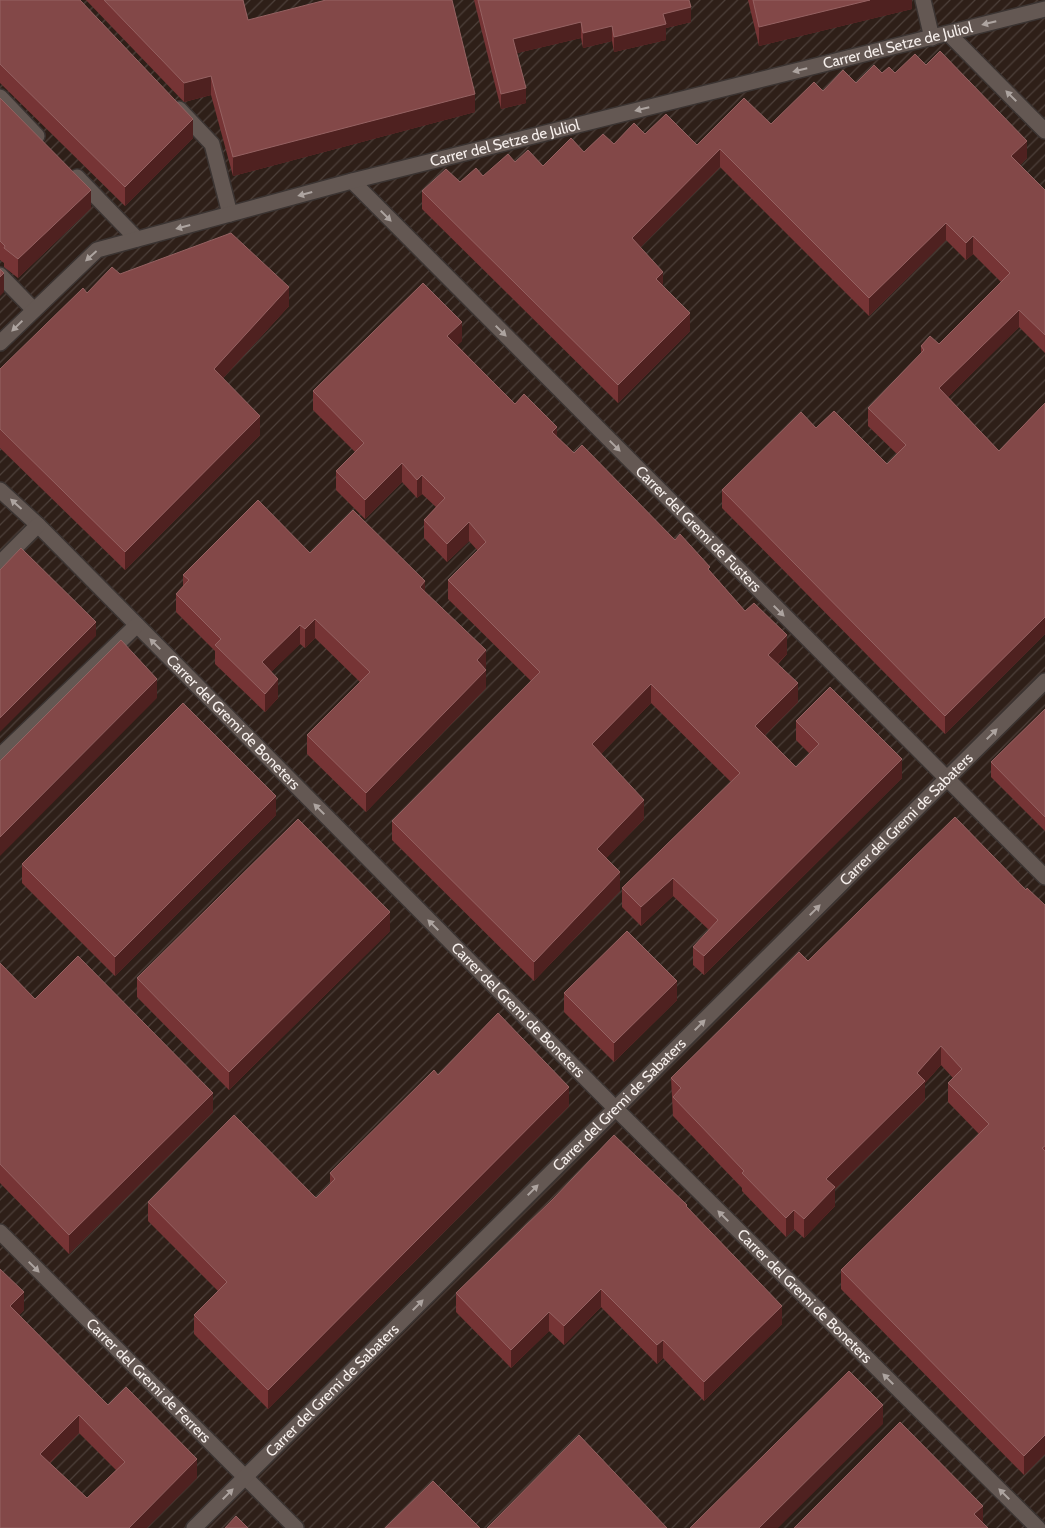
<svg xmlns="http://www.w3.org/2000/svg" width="1045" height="1528" viewBox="0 0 1045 1528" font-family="Cabin,sans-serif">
	<defs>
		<pattern id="industrial-furrows" width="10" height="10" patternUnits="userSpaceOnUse" patternTransform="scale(1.25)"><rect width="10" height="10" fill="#2e1f18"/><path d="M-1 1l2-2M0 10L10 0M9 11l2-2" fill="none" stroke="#4d403a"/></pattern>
	</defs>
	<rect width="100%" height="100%" fill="#231915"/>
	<path fill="url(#industrial-furrows)" d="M 0,0 L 1045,0 L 1045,1528 L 0,1528 Z"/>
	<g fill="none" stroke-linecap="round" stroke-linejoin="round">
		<defs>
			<g id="minor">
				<path d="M 923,0 L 932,38"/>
				<path d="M 949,34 L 1045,131"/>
				<path d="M 0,97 L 37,136"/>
				<path d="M 179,109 L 212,144 L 230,214"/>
				<path d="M 77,177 L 137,239"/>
				<path id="s1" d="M 352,181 L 1045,877"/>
				<path d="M 0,275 L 34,310"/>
				<path id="s2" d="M 0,343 L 97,250 L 352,181 L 1045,9"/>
				<path id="s3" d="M 0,490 L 38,525 L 615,1108 L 1038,1528"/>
				<path d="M 0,563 L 38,525"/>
				<path d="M 0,756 L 137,625"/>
				<path id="s4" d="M 0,1232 L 296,1528"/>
				<path id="s5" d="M 194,1528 L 1045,681"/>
			</g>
		</defs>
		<use href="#minor" stroke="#3b3432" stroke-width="18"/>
		<use href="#minor" stroke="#645853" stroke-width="15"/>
	</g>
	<path fill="#763435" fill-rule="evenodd" d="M 0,0 L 193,138 L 125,206 L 0,83 Z
		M 86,0 L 243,0 L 248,20 L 475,112 L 233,176 L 211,95 L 184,102 Z
		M 474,0 L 689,0 L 691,22 L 666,28 L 666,40 L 614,52 L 612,41 L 583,48 L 581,38 L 517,53 L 526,103 L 501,109 Z
		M 748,0 L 912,0 L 912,9 L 759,46 Z
		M 926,65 L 1027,158 L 1020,165 L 1045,190 L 1045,353 L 1019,327 L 948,397 L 999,451 L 1045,403 L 1045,634 L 945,734 L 722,508 L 722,490 L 816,428 L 887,464 L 897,454 L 868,426 L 868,408 L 921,354 L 921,346 L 939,344 L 1001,282 L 973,254 L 966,260 L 946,240 L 869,316 L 720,167 L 640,247 L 690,331 L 618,403 L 422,209 L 422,191 L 460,182 L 483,176 L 515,162 L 543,166 L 584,152 L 614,144 L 645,134 L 697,145 L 771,124 L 823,91 L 856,83 L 882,73 L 895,73 Z
		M 0,98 L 91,208 L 18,278 L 4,267 L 4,263 L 0,260 Z
		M 120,274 L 289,306 L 223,378 L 260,435 L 125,570 L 0,448 L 0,369 L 87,293 Z
		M 462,341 L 457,345 L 515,404 L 557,437 L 574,453 L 710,571 L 745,611 L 787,654 L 778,664 L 798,702 L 765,735 L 796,767 L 810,754 L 796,740 L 796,721 L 902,778 L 704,975 L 693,965 L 693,947 L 709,930 L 673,896 L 641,926 L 622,907 L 622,888 L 731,782 L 651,703 L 601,754 L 644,819 L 606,858 L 620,891 L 534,981 L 392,840 L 392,821 L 531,681 L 448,599 L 448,580 L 478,551 L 469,541 L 447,562 L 424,538 L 424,520 L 436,507 L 422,494 L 417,498 L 402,482 L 365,519 L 336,490 L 336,471 L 355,452 L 313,410 L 313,391 Z
		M 310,553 L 425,592 L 485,669 L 486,688 L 366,812 L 307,754 L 307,735 L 360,682 L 315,638 L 305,648 L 300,644 L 271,672 L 278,698 L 265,712 L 215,664 L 215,651 L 176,612 L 176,594 L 183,586 L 183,575 Z
		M 1045,709 L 1045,831 L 991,777 L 991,762 Z
		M 276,815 L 115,976 L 22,883 L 22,864 Z
		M 1026,890 L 1045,905 L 1045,1454 L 1024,1475 L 841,1289 L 841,1270 L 979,1134 L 948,1102 L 948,1083 L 953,1078 L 941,1065 L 925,1083 L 925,1100 L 835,1189 L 835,1206 L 804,1238 L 794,1229 L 786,1237 L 742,1191 L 742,1188 L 673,1116 L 671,1078 L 808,961 Z
		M 390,931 L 229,1090 L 137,997 L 137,978 Z
		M 0,963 L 35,999 L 213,1112 L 69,1254 L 0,1183 Z
		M 564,993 L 677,1000 L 614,1062 L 564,1012 Z
		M 438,1075 L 569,1106 L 268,1409 L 194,1334 L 194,1315 L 218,1291 L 148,1221 L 148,1202 L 316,1198 L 330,1184 L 330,1173 Z
		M 687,1208 L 782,1324 L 704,1401 L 663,1358 L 657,1364 L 601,1307 L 564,1345 L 549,1331 L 511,1368 L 456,1312 L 456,1293 Z
		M 0,1269 L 24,1310 L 19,1315 L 108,1405 L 197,1478 L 0,1528 ZM 79,1433 L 116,1470 L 87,1498 L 50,1463 Z"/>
	<path fill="#4f2120" d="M 870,0 L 912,0 L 912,9 L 759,46 L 759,27 Z
		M 691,7 L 691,22 L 666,28 L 666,40 L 614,52 L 614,37 L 663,14 Z
		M 581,22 L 581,38 L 513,54 L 513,39 Z
		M 612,26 L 612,41 L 583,48 L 583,33 Z
		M 211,76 L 211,95 L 184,102 L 184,83 Z
		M 526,88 L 526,103 L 501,109 L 501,94 Z
		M 475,94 L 475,112 L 233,176 L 233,157 Z
		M 193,119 L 193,138 L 125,206 L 125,187 Z
		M 1027,141 L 1027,158 L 1011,174 L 1011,156 Z
		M 720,149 L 720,167 L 632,256 L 632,238 Z
		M 91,190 L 91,208 L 18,278 L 18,259 Z
		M 946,223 L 946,240 L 869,316 L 869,298 Z
		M 973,236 L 973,254 L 966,260 L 966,243 Z
		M 663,272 L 663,289 L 656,279 Z
		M 4,273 L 4,292 L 0,296 L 0,277 Z
		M 289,287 L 289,306 L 214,388 L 214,369 Z
		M 1019,310 L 1019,327 L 939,406 L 939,388 Z
		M 690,313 L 690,331 L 618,403 L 618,385 Z
		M 462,322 L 462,341 L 447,355 L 447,336 Z
		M 260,416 L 260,435 L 125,570 L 125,552 Z
		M 557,427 L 557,446 L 552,432 Z
		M 402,463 L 402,482 L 365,519 L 365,500 Z
		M 422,475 L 422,494 L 417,498 L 417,480 Z
		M 469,522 L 469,541 L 447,562 L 447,544 Z
		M 425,581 L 425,600 L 420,587 Z
		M 1045,617 L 1045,634 L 945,734 L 945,716 Z
		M 315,619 L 315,638 L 305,648 L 305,629 Z
		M 96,622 L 96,636 L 0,732 L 0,718 Z
		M 300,625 L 300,644 L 262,681 L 262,662 Z
		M 787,635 L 787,654 L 768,673 L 768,655 Z
		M 486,650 L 486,669 L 477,660 Z
		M 486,670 L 486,688 L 366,812 L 366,793 Z
		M 157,679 L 157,698 L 0,856 L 0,837 Z
		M 278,679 L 278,698 L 265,712 L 265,694 Z
		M 798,683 L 798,702 L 755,745 L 755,726 Z
		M 651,684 L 651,703 L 592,763 L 592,744 Z
		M 902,759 L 902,778 L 704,975 L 704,956 Z
		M 276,796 L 276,815 L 115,976 L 115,957 Z
		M 644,800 L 644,819 L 597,868 L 597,849 Z
		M 620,872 L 620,891 L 534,981 L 534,962 Z
		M 673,878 L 673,896 L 641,926 L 641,907 Z
		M 390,912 L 390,931 L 229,1090 L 229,1072 Z
		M 677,981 L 677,1000 L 614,1062 L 614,1043 Z
		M 941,1046 L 941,1065 L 925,1083 L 925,1100 L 835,1189 L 835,1206 L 804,1238 L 804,1219 L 826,1179 Z
		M 569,1087 L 569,1106 L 268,1409 L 268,1390 Z
		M 213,1093 L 213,1112 L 69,1254 L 69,1235 Z
		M 794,1210 L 794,1229 L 786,1237 L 786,1218 Z
		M 601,1289 L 601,1307 L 564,1345 L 564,1326 Z
		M 24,1292 L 24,1310 L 10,1324 L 10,1306 Z
		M 782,1306 L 782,1324 L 704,1401 L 704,1382 Z
		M 549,1312 L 549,1331 L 511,1368 L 511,1350 Z
		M 663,1340 L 663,1358 L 657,1364 L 657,1345 Z
		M 883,1405 L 883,1424 L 778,1528 L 759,1528 Z
		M 79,1415 L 79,1433 L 40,1472 L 40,1454 Z
		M 1045,1435 L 1045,1454 L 1024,1475 L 1024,1456 Z
		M 197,1459 L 197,1478 L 147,1528 L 129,1528 Z
		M 983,1506 L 983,1525 L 974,1514 Z"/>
	<path fill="#834848" stroke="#956262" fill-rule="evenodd" d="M 0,0 L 80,0 L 193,119 L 125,187 L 0,64 Z
		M 104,0 L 243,0 L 248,20 L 326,0 L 452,0 L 475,94 L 233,157 L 211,76 L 184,83 Z
		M 478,0 L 689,0 L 691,7 L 663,14 L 666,24 L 614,37 L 612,26 L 583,33 L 581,22 L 513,39 L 526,88 L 501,94 Z
		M 753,0 L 870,0 L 759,27 Z
		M 940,51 L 1027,141 L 1011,156 L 1045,190 L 1045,335 L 1019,310 L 939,388 L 999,451 L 1045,403 L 1045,617 L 945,716 L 722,490 L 801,412 L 816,428 L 834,411 L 887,464 L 906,445 L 868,408 L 924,350 L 921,346 L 930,336 L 939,344 L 1010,273 L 973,236 L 966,243 L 946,223 L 869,298 L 720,149 L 632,238 L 663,272 L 656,279 L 690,313 L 618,385 L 422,191 L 446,169 L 460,182 L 476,168 L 483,176 L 508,154 L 515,162 L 528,150 L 543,166 L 571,138 L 584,152 L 603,134 L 614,144 L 634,123 L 645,134 L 666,114 L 697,145 L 744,98 L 771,124 L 814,82 L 823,91 L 843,70 L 856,83 L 874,65 L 882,73 L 889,67 L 895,73 L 915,54 L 926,65 Z
		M 0,98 L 91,190 L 18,259 L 4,248 L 5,246 L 0,241 Z
		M 231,233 L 289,287 L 214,369 L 260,416 L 125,552 L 0,429 L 0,369 L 83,288 L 87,293 L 112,267 L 120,274 Z
		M 0,269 L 4,273 L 0,277 Z
		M 423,283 L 462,322 L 447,336 L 515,404 L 524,394 L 557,427 L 552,432 L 574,453 L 582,445 L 675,540 L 680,534 L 710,567 L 708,569 L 745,611 L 754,603 L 787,635 L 768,655 L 798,683 L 755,726 L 796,767 L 819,744 L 796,721 L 830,687 L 902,759 L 704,956 L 693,947 L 718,920 L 673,878 L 641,907 L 622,888 L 740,773 L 651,684 L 592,744 L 644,800 L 597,849 L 620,872 L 534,962 L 392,821 L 540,672 L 448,580 L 486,542 L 469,522 L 447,544 L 424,520 L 445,498 L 422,475 L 417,480 L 402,463 L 365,500 L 336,471 L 364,443 L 313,391 Z
		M 258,500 L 310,553 L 353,510 L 425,581 L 420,587 L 486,650 L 477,660 L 486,670 L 366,793 L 307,735 L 370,672 L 315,619 L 305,629 L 300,625 L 262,662 L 278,679 L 265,694 L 215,645 L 221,639 L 176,594 L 189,580 L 183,575 Z
		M 21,548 L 96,622 L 0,718 L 0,570 Z
		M 121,640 L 157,679 L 0,837 L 0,761 Z
		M 183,703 L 276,796 L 115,957 L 22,864 Z
		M 1045,709 L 1045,817 L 991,762 Z
		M 955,817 L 1026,890 L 1027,888 L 1045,905 L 1045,1146 L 1042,1148 L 1045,1151 L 1045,1435 L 1024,1456 L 841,1270 L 989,1124 L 948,1083 L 962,1069 L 941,1046 L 917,1073 L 925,1081 L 826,1179 L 835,1187 L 804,1219 L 794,1210 L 786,1218 L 742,1173 L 744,1171 L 673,1097 L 681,1088 L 671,1078 L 799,952 L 808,961 Z
		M 298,819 L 390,912 L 229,1072 L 137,978 Z
		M 627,931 L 677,981 L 614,1043 L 564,993 Z
		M 78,956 L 213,1093 L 69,1235 L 0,1164 L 0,963 L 35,999 Z
		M 498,1013 L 569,1087 L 268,1390 L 194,1315 L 227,1282 L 148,1202 L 234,1115 L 316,1198 L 335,1179 L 330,1173 L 434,1070 L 438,1075 Z
		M 614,1135 L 687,1205 L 686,1206 L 782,1306 L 704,1382 L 663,1340 L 657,1345 L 601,1289 L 564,1326 L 549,1312 L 511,1350 L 456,1293 L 553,1199 Z
		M 0,1269 L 24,1292 L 10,1306 L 108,1405 L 126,1387 L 197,1459 L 129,1528 L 0,1528 ZM 79,1415 L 125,1462 L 87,1498 L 40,1454 Z
		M 849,1371 L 883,1405 L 759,1528 L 690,1528 Z
		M 900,1422 L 983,1506 L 974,1514 L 988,1528 L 794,1528 Z
		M 579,1435 L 667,1528 L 487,1528 Z
		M 433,1481 L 480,1528 L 385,1528 Z
		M 236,1516 L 248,1528 L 225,1528 Z"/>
	<defs><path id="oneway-solid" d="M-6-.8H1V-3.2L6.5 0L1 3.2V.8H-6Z" transform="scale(1.25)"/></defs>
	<g fill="#ada4a0">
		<use href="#oneway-solid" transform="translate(989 23) rotate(166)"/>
		<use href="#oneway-solid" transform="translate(800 70) rotate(166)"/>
		<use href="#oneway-solid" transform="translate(1011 96) rotate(-135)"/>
		<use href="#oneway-solid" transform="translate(642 109) rotate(166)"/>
		<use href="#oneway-solid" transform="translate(305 194) rotate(165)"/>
		<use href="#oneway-solid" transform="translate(386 216) rotate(45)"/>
		<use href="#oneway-solid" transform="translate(183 227) rotate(165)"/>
		<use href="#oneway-solid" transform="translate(91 256) rotate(138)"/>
		<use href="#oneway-solid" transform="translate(17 326) rotate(136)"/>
		<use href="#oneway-solid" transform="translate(501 331) rotate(45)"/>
		<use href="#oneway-solid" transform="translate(615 446) rotate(45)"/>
		<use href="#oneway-solid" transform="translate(16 504) rotate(-138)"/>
		<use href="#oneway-solid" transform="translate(779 611) rotate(45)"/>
		<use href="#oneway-solid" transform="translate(155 644) rotate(-135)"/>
		<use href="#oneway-solid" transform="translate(992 734) rotate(-45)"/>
		<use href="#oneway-solid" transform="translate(319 809) rotate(-135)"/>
		<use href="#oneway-solid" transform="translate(815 910) rotate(-45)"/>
		<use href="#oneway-solid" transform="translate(433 925) rotate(-135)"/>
		<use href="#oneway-solid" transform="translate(700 1025) rotate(-45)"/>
		<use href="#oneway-solid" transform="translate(533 1190) rotate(-45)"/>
		<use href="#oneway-solid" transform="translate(723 1216) rotate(-135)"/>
		<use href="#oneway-solid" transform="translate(34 1267) rotate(45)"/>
		<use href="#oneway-solid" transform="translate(418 1305) rotate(-45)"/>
		<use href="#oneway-solid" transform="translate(888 1379) rotate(-135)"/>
		<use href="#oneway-solid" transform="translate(228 1494) rotate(-45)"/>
		<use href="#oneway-solid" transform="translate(1004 1494) rotate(-135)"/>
	</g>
	<g text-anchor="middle" stroke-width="4" stroke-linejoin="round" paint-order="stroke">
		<g font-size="15" fill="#f6efec" stroke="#090605">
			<text dy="5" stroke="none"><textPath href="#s2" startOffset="961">Carrer del Setze de Juliol</textPath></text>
			<text dy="5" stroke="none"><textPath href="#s2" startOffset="556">Carrer del Setze de Juliol</textPath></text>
			<text dy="5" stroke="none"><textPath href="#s1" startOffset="491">Carrer del Gremi de Fusters</textPath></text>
			<text dy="5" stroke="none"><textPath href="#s3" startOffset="329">Carrer del Gremi de Boneters</textPath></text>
			<text dy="5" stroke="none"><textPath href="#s5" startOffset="1005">Carrer del Gremi de Sabaters</textPath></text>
			<text dy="5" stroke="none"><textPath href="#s3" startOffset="734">Carrer del Gremi de Boneters</textPath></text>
			<text dy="5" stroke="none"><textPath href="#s5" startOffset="600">Carrer del Gremi de Sabaters</textPath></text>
			<text dy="5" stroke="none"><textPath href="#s3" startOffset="1139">Carrer del Gremi de Boneters</textPath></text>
			<text dy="5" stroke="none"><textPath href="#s4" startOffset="210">Carrer del Gremi de Ferrers</textPath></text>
			<text dy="5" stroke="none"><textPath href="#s5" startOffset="195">Carrer del Gremi de Sabaters</textPath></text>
		</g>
	</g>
</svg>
